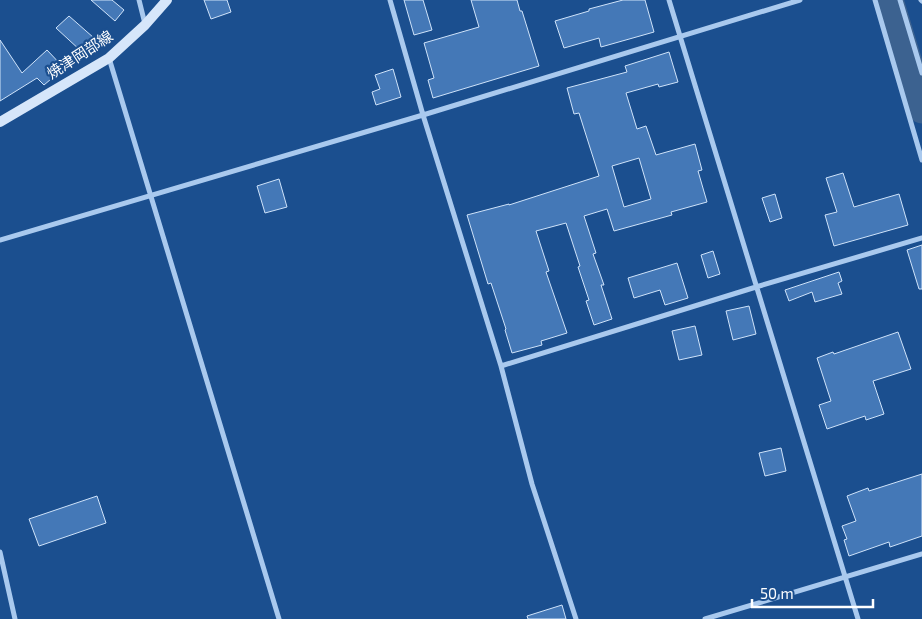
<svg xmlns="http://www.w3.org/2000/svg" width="922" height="619" viewBox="0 0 922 619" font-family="'Exo 2','Noto Sans JP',sans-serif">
	<rect width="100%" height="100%" fill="#1b4f8f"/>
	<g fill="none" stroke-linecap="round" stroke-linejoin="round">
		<path stroke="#3c6290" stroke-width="29" d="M 889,0 L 922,109"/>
	</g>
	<path fill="#4478b7" stroke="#cfe3fa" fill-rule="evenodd" d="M 91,0 L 112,0 L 124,10 L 115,21 Z
		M 204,0 L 227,0 L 231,12 L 211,19 Z
		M 404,0 L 423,0 L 432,30 L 414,35 Z
		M 471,0 L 517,0 L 520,11 L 522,11 L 539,66 L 433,98 L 428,80 L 434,78 L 424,43 L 479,27 Z
		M 623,0 L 645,0 L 654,32 L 601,47 L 599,38 L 564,48 L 555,21 L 589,11 L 589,9 Z
		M 69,16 L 94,38 L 81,51 L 56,28 Z
		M 0,40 L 22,73 L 47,50 L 64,68 L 44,85 L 37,78 L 0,101 Z
		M 669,52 L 678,82 L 659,87 L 658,84 L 626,93 L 637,129 L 646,126 L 656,155 L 695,144 L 702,170 L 698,171 L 707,202 L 671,212 L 672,215 L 614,231 L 607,209 L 584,216 L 596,253 L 593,254 L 604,285 L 601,285 L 612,319 L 594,325 L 586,301 L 589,300 L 578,267 L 580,266 L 566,223 L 536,231 L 549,271 L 546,272 L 567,333 L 541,341 L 542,345 L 512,353 L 505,330 L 506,329 L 491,283 L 488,284 L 467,215 L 509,204 L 509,205 L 599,176 L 579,113 L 574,114 L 567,88 L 627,72 L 625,66 ZM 639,158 L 651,199 L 624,207 L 612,166 Z
		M 393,69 L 401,97 L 376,105 L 372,92 L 380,89 L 375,75 Z
		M 843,173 L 854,207 L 899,194 L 908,225 L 834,246 L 825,215 L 837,212 L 826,178 Z
		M 279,179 L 287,207 L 265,213 L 257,186 Z
		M 775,194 L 782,218 L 770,222 L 762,198 Z
		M 922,245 L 922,289 L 919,289 L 907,250 Z
		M 713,251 L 720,274 L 708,278 L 701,255 Z
		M 677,263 L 688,298 L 665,305 L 660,290 L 634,298 L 628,278 Z
		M 839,272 L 842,281 L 838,283 L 842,294 L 815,302 L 812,292 L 789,301 L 785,290 Z
		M 749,306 L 756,334 L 733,340 L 726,311 Z
		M 695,326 L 702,355 L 679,360 L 672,331 Z
		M 898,332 L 911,369 L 873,381 L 884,414 L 866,420 L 865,416 L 827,429 L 819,405 L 831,401 L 817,358 L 833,352 L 834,354 Z
		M 781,448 L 786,471 L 765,476 L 759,453 Z
		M 922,474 L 922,536 L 890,547 L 889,542 L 849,556 L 844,540 L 847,539 L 842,526 L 856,521 L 847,496 L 868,488 L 869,491 Z
		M 97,496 L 106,523 L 39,546 L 29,519 Z
		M 562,605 L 566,619 L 528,619 L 527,616 Z"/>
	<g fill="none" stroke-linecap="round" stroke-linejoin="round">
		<path stroke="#a9c9ee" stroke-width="5" d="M 139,0 L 145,24
			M 390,0 L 423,115 L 501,366 L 532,484 L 576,619
			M 669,0 L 858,619
			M 875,0 L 922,160
			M 900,0 L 922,73
			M 921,0 L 922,1
			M 109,58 L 279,619
			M 0,240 L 423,115 L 800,0
			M 501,366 L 756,287 L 922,238
			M 0,552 L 15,619
			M 705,619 L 922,554"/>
		<path stroke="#d6e6fa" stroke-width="10" d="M 0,122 L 109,58 L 145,25 L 167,0"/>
	</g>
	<g text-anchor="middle" stroke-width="4.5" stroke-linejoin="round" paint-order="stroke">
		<g font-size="15" fill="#fff" stroke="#1b4f8f">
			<text transform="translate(80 55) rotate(-33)" y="5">焼津岡部線</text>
		</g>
	</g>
	<path d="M752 599v8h121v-8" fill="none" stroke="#ffffff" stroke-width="2.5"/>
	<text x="760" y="599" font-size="15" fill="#ffffff" stroke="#1b4f8f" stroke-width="4" paint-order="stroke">50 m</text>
</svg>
